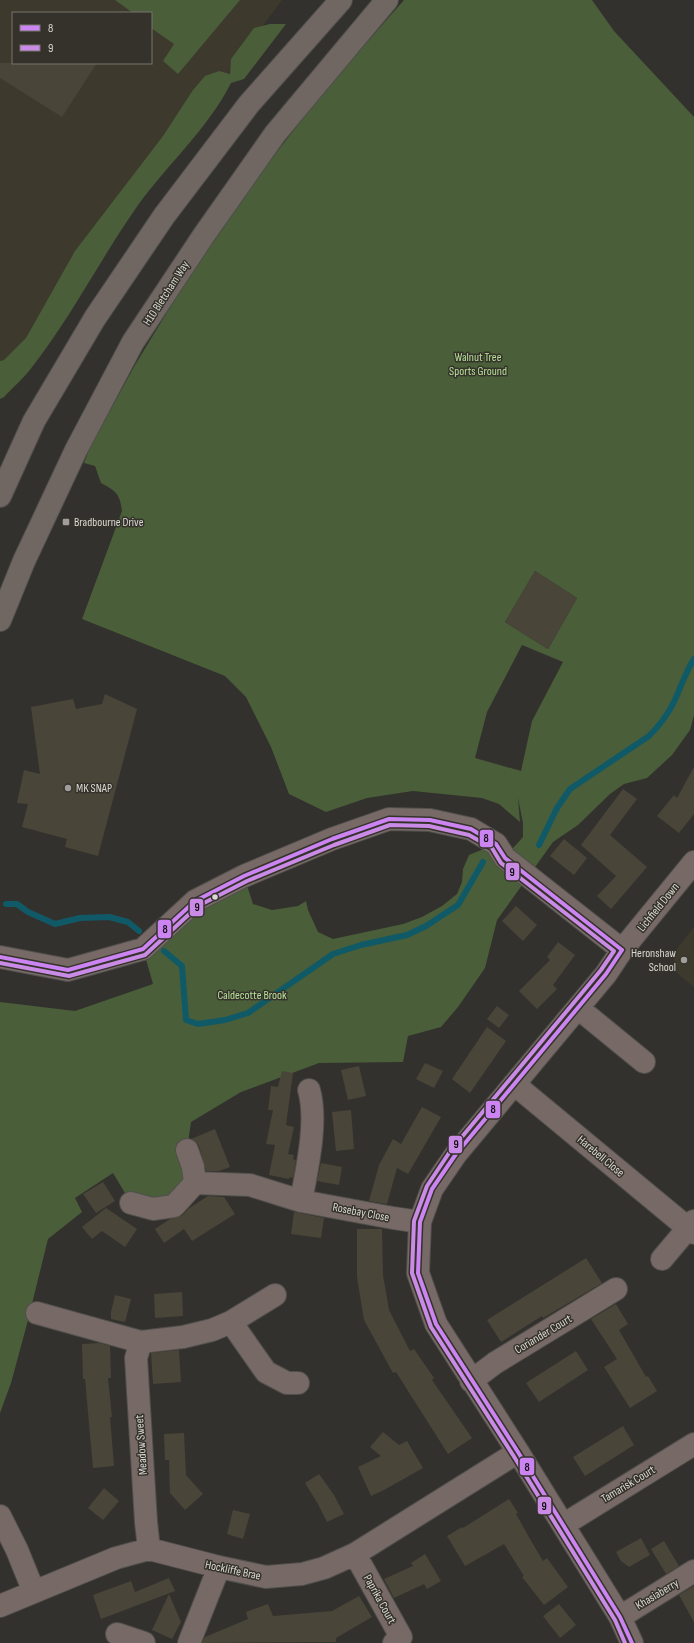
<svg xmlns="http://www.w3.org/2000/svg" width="694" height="1643" viewBox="0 0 694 1643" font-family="'Sofia Sans Condensed',sans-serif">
	<rect width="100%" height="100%" fill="#33312d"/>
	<path fill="#3d392d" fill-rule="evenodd" d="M 0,0 L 282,0 L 0,381 ZM 13,13 L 151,13 L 151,63 L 13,63 Z
		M 694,927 L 694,987 L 673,970 L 676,950 Z"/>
	<path fill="#495e39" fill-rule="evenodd" d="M 115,0 L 240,0 L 178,74 L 163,61 L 174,44 L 151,28 L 151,13 L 133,13 Z
		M 404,0 L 592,0 L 614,31 L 694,117 L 694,715 L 690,730 L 672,755 L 647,778 L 624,784 L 610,794 L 578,825 L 553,842 L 497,920 L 485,968 L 458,1007 L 441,1027 L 408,1036 L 403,1062 L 319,1063 L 241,1092 L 191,1122 L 187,1150 L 193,1167 L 174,1206 L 131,1203 L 113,1173 L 75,1198 L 82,1212 L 48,1239 L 27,1324 L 11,1383 L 0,1413 L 0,1002 L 75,1011 L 153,984 L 143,949 L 244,876 L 253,904 L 272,910 L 298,906 L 306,901 L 308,910 L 318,932 L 333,939 L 403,924 L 422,917 L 442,906 L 457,894 L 462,882 L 463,869 L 469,855 L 496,844 L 505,857 L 523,837 L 523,823 L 518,798 L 520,822 L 499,804 L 482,798 L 413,791 L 367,798 L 326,812 L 289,794 L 271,747 L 246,697 L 225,676 L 82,619 L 122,511 C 120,494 116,491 101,483 L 95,466 L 84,463 L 90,447 L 135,365 L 194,268 L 248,189 L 325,90 ZM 535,571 L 577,598 L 548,649 L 505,622 ZM 522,645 L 563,662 L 532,721 L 521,771 L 475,758 L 487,712 Z
		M 270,24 L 286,24 L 244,79 L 231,83 C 207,131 164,167 134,211 C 98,263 69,321 29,371 C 22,380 12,388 4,397 L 0,399 L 0,361 L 4,360 L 26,338 L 75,251 L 163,136 L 193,90 L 205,76 L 219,71 L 230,74 L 231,59 L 254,28 Z"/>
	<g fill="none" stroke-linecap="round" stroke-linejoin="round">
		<path stroke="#105a68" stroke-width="6" d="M 539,845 L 557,808 L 570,789 L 649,736 C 659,726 668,714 674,702 C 681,687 685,673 694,659
			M 6,904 L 17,904 L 28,912 L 55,924 L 80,918 L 109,917 L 128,922 L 139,931
			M 164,951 L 182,966 L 186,1020 L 198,1024 L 225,1020 L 248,1013 L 333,954 L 361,945 L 407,935 L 426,926 L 458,905 L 483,862"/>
	</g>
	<path fill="#4a4539" d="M 0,63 L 97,63 L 62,117 L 0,78 Z
		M 535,571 L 577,598 L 548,649 L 505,622 Z
		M 105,694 L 137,709 L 98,856 L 65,847 L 67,839 L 22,827 L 28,804 L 17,803 L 24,770 L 40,774 L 31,707 L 73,699 L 76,709 L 102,704 Z
		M 694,767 L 694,814 L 679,833 L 657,816 L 674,795 L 677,798 Z
		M 623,789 L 637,799 L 610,835 L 647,867 L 611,909 L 597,896 L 616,876 L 581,845 Z
		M 564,839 L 587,858 L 574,875 L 550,856 Z
		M 516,906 L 537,925 L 523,941 L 502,921 Z
		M 558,942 L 575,955 L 553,985 L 557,989 L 537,1009 L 519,991 L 550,960 L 547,957 Z
		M 497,1006 L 509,1015 L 499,1028 L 487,1019 Z
		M 487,1027 L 506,1041 L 470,1093 L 452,1079 Z
		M 425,1063 L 443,1071 L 434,1088 L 416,1079 Z
		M 359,1066 L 366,1096 L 348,1100 L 341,1070 Z
		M 282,1071 L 293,1073 L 286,1125 L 294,1127 L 288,1154 L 294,1155 L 293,1159 L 296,1160 L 293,1178 L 290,1177 L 289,1179 L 269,1175 L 275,1145 L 266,1144 L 273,1110 L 268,1110 L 271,1086 L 278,1087 Z
		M 422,1107 L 441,1117 L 408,1174 L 397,1168 L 387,1204 L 369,1201 L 379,1165 L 393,1139 L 401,1144 Z
		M 351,1110 L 354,1149 L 336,1151 L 332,1112 Z
		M 215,1129 L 230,1167 L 219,1171 L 206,1171 L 199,1146 L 195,1141 L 191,1139 Z
		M 321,1163 L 342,1167 L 339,1185 L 317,1181 Z
		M 103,1182 L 115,1201 L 96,1213 L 83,1194 Z
		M 208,1196 L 224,1197 L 235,1214 L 192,1241 L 184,1229 L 164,1243 L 155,1229 L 170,1219 L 183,1215 L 188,1209 Z
		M 106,1208 L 137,1229 L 125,1247 L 102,1231 L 92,1239 L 82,1227 Z
		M 294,1212 L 324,1218 L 321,1238 L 291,1234 Z
		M 357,1229 L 382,1229 L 383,1275 L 389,1310 L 410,1351 L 414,1349 L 434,1378 L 432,1380 L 472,1438 L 448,1454 L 396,1372 L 393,1373 L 364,1320 L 357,1277 Z
		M 586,1258 L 602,1283 L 543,1318 L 542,1316 L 501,1342 L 487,1320 Z
		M 182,1292 L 183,1316 L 155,1318 L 154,1294 Z
		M 115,1295 L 131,1299 L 125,1322 L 111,1319 L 111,1312 Z
		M 616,1304 L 628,1324 L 619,1330 L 646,1377 L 648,1376 L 657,1391 L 630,1408 L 604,1367 L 617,1359 L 591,1319 Z
		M 99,1343 L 110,1346 L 111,1378 L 108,1378 L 112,1417 L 110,1417 L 114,1466 L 93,1468 L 85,1379 L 83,1379 L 82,1344 Z
		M 179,1350 L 181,1382 L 153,1384 L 151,1353 Z
		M 576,1351 L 588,1370 L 539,1402 L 526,1383 Z
		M 623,1426 L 634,1445 L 585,1476 L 573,1457 Z
		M 383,1432 L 399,1445 L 407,1441 L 423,1468 L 384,1490 L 371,1496 L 358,1467 L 381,1456 L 370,1447 Z
		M 184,1433 L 186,1475 L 203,1494 L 185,1510 L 170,1493 L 169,1460 L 165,1460 L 164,1434 Z
		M 319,1474 L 334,1495 L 344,1514 L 327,1522 L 318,1504 L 305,1483 Z
		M 104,1488 L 119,1501 L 103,1520 L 88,1508 Z
		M 509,1499 L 518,1513 L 516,1514 L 530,1539 L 543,1561 L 547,1558 L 568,1587 L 544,1605 L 522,1577 L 524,1576 L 504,1544 L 465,1566 L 447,1536 L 462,1527 L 463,1528 Z
		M 233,1510 L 250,1514 L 243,1539 L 227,1534 Z
		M 641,1538 L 650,1555 L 629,1567 L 621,1561 L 616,1552 Z
		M 664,1541 L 679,1566 L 666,1574 L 651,1549 Z
		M 425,1554 L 441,1581 L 427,1589 L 424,1584 L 394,1598 L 384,1579 L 413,1566 L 411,1563 Z
		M 169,1578 L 175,1591 L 101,1619 L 93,1595 L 131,1581 L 135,1592 Z
		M 694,1586 L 694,1622 L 679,1595 Z
		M 169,1594 L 181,1622 L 172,1639 L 152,1630 Z
		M 359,1596 L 372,1617 L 336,1638 L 336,1642 L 202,1643 L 205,1637 L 248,1619 L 246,1612 L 268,1604 L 273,1616 L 332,1611 Z
		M 559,1604 L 576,1625 L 560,1638 L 543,1616 Z"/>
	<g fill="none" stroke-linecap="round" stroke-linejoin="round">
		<defs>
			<path id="minor" d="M 0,957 L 68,970 L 143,949 L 195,901 L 244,876 L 332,839 L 389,819 L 430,820 L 471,829 L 496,844 L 505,858 L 622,950
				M 578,1008 L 644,1062
				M 514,1084 L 694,1233
				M 187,1150 L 193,1167 L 195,1183
				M 301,1201 C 307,1169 318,1121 309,1090
				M 131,1203 L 153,1209 L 174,1206 L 195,1183 L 250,1185 L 301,1201 L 393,1218 L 420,1222
				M 662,1259 L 694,1221
				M 37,1313 L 141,1342 L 183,1337 L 212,1330 L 231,1322 L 275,1295
				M 231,1322 L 266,1372 L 287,1383 L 298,1383
				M 141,1342 L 136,1358 L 146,1522 L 149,1549
				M 471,1381 L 495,1363 L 616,1289
				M 0,1516 L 17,1550 L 34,1592
				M 563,1525 L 694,1444
				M 355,1554 L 401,1637 L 394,1643
				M 0,1606 L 116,1558 L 149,1549 L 219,1567 L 266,1577 L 302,1574 L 324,1568 L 355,1554 L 518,1452
				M 620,1617 L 694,1571
				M 117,1634 L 144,1643
				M 189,1643 L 219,1567
				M 632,1643 L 620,1617 L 518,1452 L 436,1324 L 418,1273 L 420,1222 L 432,1189 L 456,1154 L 606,974 L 622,950 L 694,862"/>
			<path id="highway" d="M 0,496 L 34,421 L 95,318 L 164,216 L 249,104 L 341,0
				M 0,620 L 24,561 L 76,450 L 133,342 L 204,235 L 275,134 L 387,0"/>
		</defs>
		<use href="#minor" stroke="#504f4c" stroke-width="24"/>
		<use href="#highway" stroke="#504f4c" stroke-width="24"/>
		<use href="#minor" stroke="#766966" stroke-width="22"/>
		<use href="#highway" stroke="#706763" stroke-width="22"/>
		<defs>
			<path id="bus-1" d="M 622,950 L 606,974 L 456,1154 L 432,1189 L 420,1222 L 418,1273 L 436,1324 L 518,1452 L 620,1617 L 632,1643
				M 0,957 L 68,970 L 143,949 L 195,901 L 244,876 L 332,839 L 389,819 L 430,820 L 471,829 L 496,844 L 505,858 L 622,950"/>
			<path id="bus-2" d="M 0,963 L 69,976 L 145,955 L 198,906 L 247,881 L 334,845 L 390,825 L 429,826 L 469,835 L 492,848 L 501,863 L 614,951 L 601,970 L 451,1150 L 427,1186 L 414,1221 L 412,1273 L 431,1327 L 513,1455 L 615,1620 L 625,1643"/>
		</defs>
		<use href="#bus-1" stroke="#35322b" stroke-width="7"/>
		<use href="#bus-2" stroke="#35322b" stroke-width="7"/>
		<use href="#bus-1" stroke="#cb84f1" stroke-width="4"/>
		<use href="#bus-2" stroke="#ca8be6" stroke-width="4"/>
	</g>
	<g fill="#a09e9a" stroke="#35322b" stroke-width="1.5">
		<rect x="62" y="518" width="8" height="8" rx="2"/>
		<circle cx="68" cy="788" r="4"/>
		<circle cx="684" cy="960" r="4"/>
	</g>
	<circle fill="#dad8d4" stroke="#35322b" stroke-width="1.5" cx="215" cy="897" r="3.5"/>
	<g text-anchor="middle" stroke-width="3" stroke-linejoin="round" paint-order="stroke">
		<g font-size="12" fill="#dad8d4" stroke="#35322b">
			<text transform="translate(166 293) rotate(-57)" y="4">H10 Bletcham Way</text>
			<text transform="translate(658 907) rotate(-51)" y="4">Lichfield Down</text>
			<text transform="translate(601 1156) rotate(40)" y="4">Harebell Close</text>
			<text transform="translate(361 1212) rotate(11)" y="4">Rosebay Close</text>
			<text transform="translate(543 1334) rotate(-31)" y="4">Coriander Court</text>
			<text transform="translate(141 1445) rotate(-94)" y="4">Meadow Sweet</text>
			<text transform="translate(628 1484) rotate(-31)" y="4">Tamarisk Court</text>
			<text transform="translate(233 1570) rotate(12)" y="4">Hockliffe Brae</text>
			<text transform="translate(657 1594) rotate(-31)" y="4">Khasiaberry</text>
			<text transform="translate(380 1599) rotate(61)" y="4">Paprika Court</text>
		</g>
		<g font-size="12" fill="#b6e098" stroke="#35322b">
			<text x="478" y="361">Walnut Tree<tspan x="478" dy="14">Sports Ground</tspan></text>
			<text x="252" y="999">Caldecotte Brook</text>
		</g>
		<g font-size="12" fill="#dad8d4" stroke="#35322b" text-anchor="start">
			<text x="74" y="526">Bradbourne Drive</text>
			<text x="76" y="792">MK SNAP</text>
			<text x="676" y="957" text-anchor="end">Heronshaw<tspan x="676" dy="14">School</tspan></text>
		</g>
	</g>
	<g stroke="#35322b" stroke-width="1.5">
		<rect x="479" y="829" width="15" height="19" rx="4" fill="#cb84f1"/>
		<rect x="505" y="862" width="15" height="19" rx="4" fill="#ca8be6"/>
		<rect x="189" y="898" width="15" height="19" rx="4" fill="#ca8be6"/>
		<rect x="157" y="919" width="15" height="20" rx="4" fill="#cb84f1"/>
		<rect x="485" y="1100" width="16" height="19" rx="4" fill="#cb84f1"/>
		<rect x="448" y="1135" width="15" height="19" rx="4" fill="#ca8be6"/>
		<rect x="519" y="1457" width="16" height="19" rx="4" fill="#cb84f1"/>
		<rect x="537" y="1496" width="15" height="19" rx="4" fill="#ca8be6"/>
	</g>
	<g font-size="11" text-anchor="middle" font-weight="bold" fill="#111">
		<text x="486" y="842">8</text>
		<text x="512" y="876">9</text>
		<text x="197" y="911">9</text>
		<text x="165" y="933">8</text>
		<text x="493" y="1113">8</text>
		<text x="456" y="1148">9</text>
		<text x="527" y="1471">8</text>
		<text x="544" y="1510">9</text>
	</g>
	<rect x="12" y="12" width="140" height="52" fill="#35322b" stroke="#77746f"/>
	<rect x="20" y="25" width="20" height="6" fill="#cb84f1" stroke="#77746f"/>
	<text x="48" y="32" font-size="12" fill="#dad8d4">8</text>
	<rect x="20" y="45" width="20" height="6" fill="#ca8be6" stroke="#77746f"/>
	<text x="48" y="52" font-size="12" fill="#dad8d4">9</text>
</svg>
